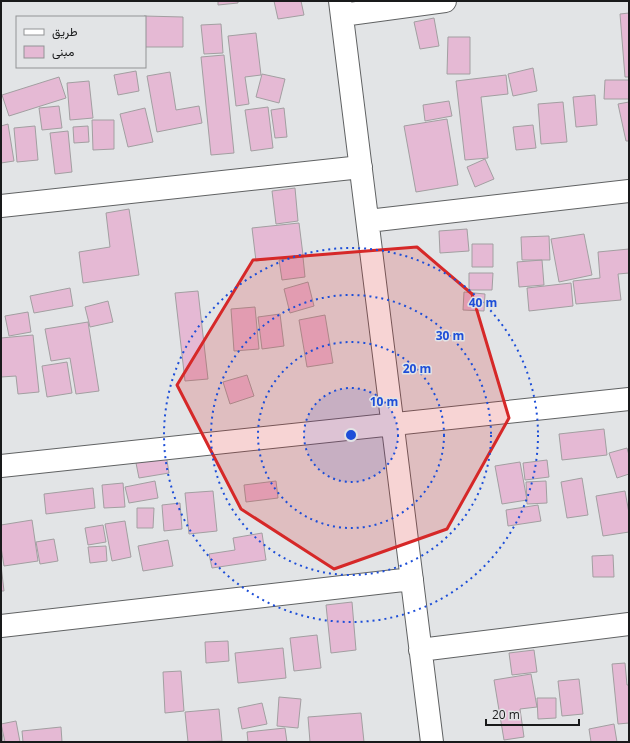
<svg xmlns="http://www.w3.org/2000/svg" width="630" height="743" viewBox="0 0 630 743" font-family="'Open Sans',Vazirmatn,sans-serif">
	<rect width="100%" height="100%" fill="#e2e4e6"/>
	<path fill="#e5b9d4" stroke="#a29fa1" d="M 218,1 L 238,1 L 238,3 L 218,5 Z
		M 274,1 L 301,1 L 304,15 L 278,19 Z
		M 629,13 L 629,77 L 625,77 L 620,14 Z
		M 144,16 L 183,17 L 183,47 L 145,47 L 145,17 Z
		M 434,18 L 439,46 L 420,49 L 414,22 Z
		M 221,24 L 223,53 L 204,54 L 201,25 Z
		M 256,33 L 261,75 L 245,77 L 249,104 L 236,106 L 228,36 Z
		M 448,37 L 470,37 L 470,74 L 447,74 Z
		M 224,55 L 234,153 L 211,155 L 201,57 Z
		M 533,68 L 537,91 L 513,96 L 508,74 Z
		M 136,71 L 139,91 L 118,95 L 114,75 Z
		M 170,72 L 176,110 L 199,106 L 202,123 L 157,132 L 147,76 Z
		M 262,74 L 285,79 L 279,103 L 256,97 Z
		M 506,75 L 508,94 L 481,97 L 488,158 L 465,160 L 456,81 Z
		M 59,77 L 66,98 L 9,116 L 2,95 Z
		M 605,80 L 629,80 L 629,99 L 604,99 Z
		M 89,81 L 93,118 L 70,120 L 67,83 Z
		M 595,95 L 597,125 L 576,127 L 573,97 Z
		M 449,101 L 452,116 L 425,121 L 423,105 Z
		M 563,102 L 567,142 L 541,144 L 538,104 Z
		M 629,102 L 629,141 L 626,141 L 618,104 Z
		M 59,106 L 62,128 L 42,130 L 39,108 Z
		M 268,107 L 273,148 L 251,151 L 245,110 Z
		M 145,108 L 153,142 L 128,147 L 120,114 Z
		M 284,108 L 287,137 L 275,138 L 271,110 Z
		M 447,119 L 458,185 L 416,192 L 404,126 Z
		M 92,120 L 114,120 L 114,149 L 93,150 Z
		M 8,124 L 14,161 L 1,163 L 1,126 Z
		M 533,125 L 536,148 L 516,150 L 513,127 Z
		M 35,126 L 38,160 L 17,162 L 14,128 Z
		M 88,126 L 89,142 L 74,143 L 73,127 Z
		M 68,131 L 72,172 L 55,174 L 50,133 Z
		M 485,159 L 494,179 L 475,187 L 467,167 Z
		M 295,188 L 298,221 L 276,224 L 272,191 Z
		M 129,209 L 139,275 L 83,283 L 79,252 L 110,247 L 106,213 Z
		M 299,223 L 303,255 L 256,261 L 252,228 Z
		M 467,229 L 469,251 L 440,253 L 439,231 Z
		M 584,234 L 592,275 L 559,282 L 551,239 Z
		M 549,236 L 550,260 L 522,260 L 521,237 Z
		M 472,244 L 493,244 L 493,267 L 472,267 Z
		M 629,249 L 629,273 L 618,274 L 621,300 L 576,304 L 573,281 L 600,278 L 598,252 Z
		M 303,257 L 305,277 L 282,280 L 279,260 Z
		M 542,260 L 544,285 L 519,287 L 517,262 Z
		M 469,273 L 493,273 L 492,290 L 469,290 Z
		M 308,282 L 314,306 L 290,313 L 284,289 Z
		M 571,283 L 573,306 L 529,311 L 527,288 Z
		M 70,288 L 73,306 L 34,313 L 30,296 Z
		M 198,291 L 208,379 L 185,381 L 175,293 Z
		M 464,292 L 485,294 L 484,311 L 463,310 Z
		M 108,301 L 113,322 L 90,327 L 85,307 Z
		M 255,307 L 259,349 L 234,351 L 231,309 Z
		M 28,312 L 31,332 L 9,336 L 5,316 Z
		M 280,314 L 284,346 L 262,349 L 258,317 Z
		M 325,315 L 333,363 L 307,367 L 299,320 Z
		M 88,322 L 99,391 L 76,394 L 70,358 L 51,361 L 45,329 Z
		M 33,335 L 39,392 L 18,394 L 16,376 L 1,377 L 1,338 Z
		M 67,362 L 72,393 L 47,397 L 42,366 Z
		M 247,375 L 254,396 L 230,404 L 223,382 Z
		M 604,429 L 607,455 L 562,460 L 559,434 Z
		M 165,448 L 169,473 L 139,478 L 134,453 Z
		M 627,448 L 629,455 L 629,474 L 617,478 L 609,453 Z
		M 547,460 L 549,477 L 525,480 L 523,463 Z
		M 520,462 L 527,500 L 502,504 L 495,466 Z
		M 582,478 L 588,515 L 567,518 L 561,482 Z
		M 155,481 L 158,498 L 129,503 L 125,487 Z
		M 276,481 L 278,498 L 246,502 L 244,485 Z
		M 546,481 L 547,503 L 527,504 L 526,482 Z
		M 123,483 L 125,507 L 104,508 L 102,485 Z
		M 93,488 L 95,508 L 46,514 L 44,494 Z
		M 213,491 L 217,531 L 189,534 L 185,493 Z
		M 625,491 L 629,513 L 629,532 L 603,536 L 596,496 Z
		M 180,503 L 182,529 L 164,531 L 162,505 Z
		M 538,505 L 541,521 L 508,526 L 506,510 Z
		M 137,508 L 154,508 L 153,528 L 137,528 Z
		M 32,520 L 38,561 L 4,566 L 1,547 L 1,525 Z
		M 125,521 L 131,557 L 112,561 L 105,524 Z
		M 103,525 L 106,542 L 88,545 L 85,528 Z
		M 262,533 L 266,560 L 212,568 L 209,554 L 235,550 L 233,538 Z
		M 54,539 L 58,561 L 40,564 L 36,542 Z
		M 168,540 L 173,566 L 143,571 L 138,546 Z
		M 106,546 L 107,561 L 90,563 L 88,547 Z
		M 613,555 L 614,577 L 593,577 L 592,556 Z
		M 1,565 L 4,591 L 1,591 Z
		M 352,602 L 356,650 L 331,653 L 326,605 Z
		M 317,635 L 321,668 L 294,671 L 290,638 Z
		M 228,641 L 229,661 L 206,663 L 205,642 Z
		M 283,648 L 286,678 L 238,683 L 235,653 Z
		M 534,650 L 537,672 L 512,675 L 509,653 Z
		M 625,663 L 627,685 L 629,685 L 629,723 L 618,724 L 612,664 Z
		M 181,671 L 184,711 L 165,713 L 163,672 Z
		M 531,674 L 537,707 L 520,709 L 524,737 L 504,740 L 494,680 Z
		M 579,679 L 583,714 L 562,716 L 558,681 Z
		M 279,697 L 301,699 L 298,728 L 277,726 Z
		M 537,698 L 556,698 L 556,718 L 538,719 Z
		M 262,703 L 267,724 L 242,729 L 238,708 Z
		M 219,709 L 222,741 L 188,742 L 185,712 Z
		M 361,713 L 364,742 L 310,742 L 308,717 Z
		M 1,721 L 3,742 L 1,742 Z
		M 16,721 L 20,742 L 5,742 L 1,724 Z
		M 614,724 L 617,742 L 591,742 L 589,729 Z
		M 61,727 L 62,742 L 23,742 L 22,731 Z
		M 285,728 L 287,742 L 248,742 L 247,732 Z"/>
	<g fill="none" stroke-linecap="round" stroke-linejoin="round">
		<defs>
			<path id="minor" d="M 340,1 L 432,742
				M 342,15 L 445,1
				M 1,206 L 361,167
				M 368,221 L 629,191
				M 1,466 L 629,399
				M 1,626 L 412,579
				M 420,650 L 629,624"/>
		</defs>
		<use href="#minor" stroke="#606263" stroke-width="24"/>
		<use href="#minor" stroke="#fff" stroke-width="22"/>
	</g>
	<path fill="#d62828" fill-opacity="0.2" stroke="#d62828" stroke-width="3" stroke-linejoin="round" d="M 417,247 L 472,294 L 509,418 L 447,529 L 334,569 L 241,509 L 177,385 L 253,260 Z"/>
	<circle cx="351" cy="435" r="47" fill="#1d4ed8" fill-opacity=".12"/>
	<g fill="none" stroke="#1d4ed8" stroke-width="2" stroke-dasharray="2 4">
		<circle cx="351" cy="435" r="47"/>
		<circle cx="351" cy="435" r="93"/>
		<circle cx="351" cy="435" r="140"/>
		<circle cx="351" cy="435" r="187"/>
	</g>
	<circle cx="351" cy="435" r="6" fill="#1d4ed8" stroke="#e2e4e6" stroke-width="2"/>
	<g font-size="12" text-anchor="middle" font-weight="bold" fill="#1d4ed8" stroke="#e2e4e6" stroke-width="3" stroke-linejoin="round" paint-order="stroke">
		<text x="483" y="307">40 m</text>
		<text x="450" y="340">30 m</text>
		<text x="417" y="373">20 m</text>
		<text x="384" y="406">10 m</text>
	</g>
	<rect width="630" height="743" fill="none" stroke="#191a1b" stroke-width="4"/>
	<rect x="16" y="16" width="130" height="52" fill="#e2e4e6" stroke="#929395"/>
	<rect x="24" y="29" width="20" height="6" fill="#ffffff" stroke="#929395"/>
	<text x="52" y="36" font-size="12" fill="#191a1b">طريق</text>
	<rect x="24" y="46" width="20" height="12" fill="#e5b9d4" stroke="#929395"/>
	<text x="52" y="56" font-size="12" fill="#191a1b">مبنى</text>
	<path d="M486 719v6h93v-6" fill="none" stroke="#191a1b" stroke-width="2"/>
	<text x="492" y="719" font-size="12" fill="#191a1b" stroke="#e2e4e6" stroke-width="3" paint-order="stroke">20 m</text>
</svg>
